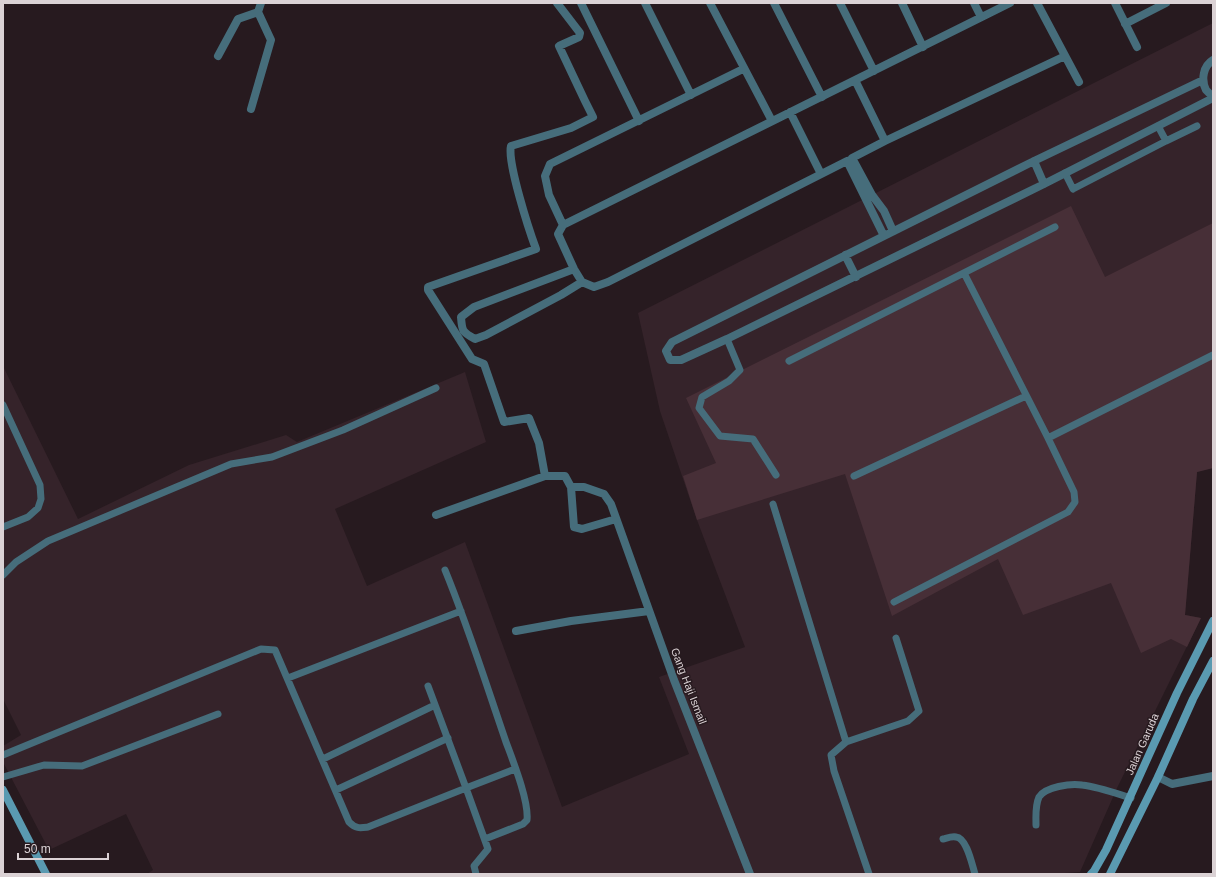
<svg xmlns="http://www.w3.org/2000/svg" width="1216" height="877" viewBox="0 0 1216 877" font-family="Arial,sans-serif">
	<rect width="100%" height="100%" fill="#271a1f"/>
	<path fill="#35232a" d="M 1213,23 L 1213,468 L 1197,472 L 1185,615 L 1201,618 L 1117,788 L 1080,872 L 1050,874 L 147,874 L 153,870 L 126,814 L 49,850 L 3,762 L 3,746 L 21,735 L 3,699 L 3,366 L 78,519 L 189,465 L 286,435 L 297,442 L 465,372 L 486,442 L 335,509 L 367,586 L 465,542 L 562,807 L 689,754 L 659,677 L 745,647 L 697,520 L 660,411 L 638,313 Z"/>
	<path fill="#472f37" d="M 1071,206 L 1105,277 L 1213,223 L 1213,468 L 1197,472 L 1185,615 L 1201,618 L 1187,647 L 1171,639 L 1141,653 L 1111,583 L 1023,615 L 998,559 L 892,616 L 845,474 L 697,520 L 683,476 L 716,463 L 686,398 Z"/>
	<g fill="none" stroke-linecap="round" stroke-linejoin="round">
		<path stroke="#466d7b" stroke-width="7" d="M 1166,141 L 1197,126
			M 1065,173 L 1073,189 L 1166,141 L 1158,126
			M 727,339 L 740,370 L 729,381 L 702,397 L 699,408 L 720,436 L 753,439 L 776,475
			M 789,361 L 1055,227
			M 3,405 L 40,485 L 41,499 L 38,508 L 28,517 L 3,527
			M 1048,438 L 1213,355
			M 854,476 L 1026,396
			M 773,504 L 846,742
			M 445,570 C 468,626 486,684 506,742 C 513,761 529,801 527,820 L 523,824 L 485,839
			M 3,575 L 16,562 L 48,541 L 231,464 L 272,457 L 343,430 L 436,388
			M 894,602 L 1068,512 L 1075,502 L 1074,492 L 1048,438 L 964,273
			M 288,678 L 461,611
			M 428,686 L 466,788 L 515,769
			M 3,755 L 261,649 L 275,650 L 349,822 C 356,829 360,828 368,827 L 466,788 L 488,849 L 474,866 L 476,874
			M 323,759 L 435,705
			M 3,777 L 44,765 L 82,766 L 218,714
			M 336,790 L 448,738
			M 1036,825 C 1036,815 1035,806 1039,797 C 1045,787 1071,783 1082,785 C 1099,787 1115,793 1131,798
			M 943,839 C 947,838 952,836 956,837 C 967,838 972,865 975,874
			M 869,874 L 834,771 L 831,755 L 846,742 L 908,721 L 919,711 L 896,638"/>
		<path stroke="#466d7b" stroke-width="8" d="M 581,3 L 639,121
			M 645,3 L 691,95
			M 710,3 L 772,121
			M 774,3 L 822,97
			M 840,3 L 874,71
			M 902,3 L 923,47
			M 974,3 L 981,17
			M 1037,3 L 1079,82
			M 1115,3 L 1137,47
			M 1125,24 L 1166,3
			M 218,56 L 238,19 L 258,12 L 261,3
			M 1213,60 C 1203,66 1201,80 1206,90 C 1208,92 1211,95 1213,97
			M 855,80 L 885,141
			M 1203,80 L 1034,161 L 672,342 L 666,351 L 670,360 L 681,360 L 727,339 L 1044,184 L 1213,98
			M 251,109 L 271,40 L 258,12
			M 790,112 L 821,174
			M 1034,161 L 1044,184
			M 563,225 L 549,195 L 545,176 L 550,164 L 743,69
			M 893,231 L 884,211 L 872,195 L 852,158 L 885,141 L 1065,56
			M 884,236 L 847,161 L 608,282 L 594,287 L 582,282 L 574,269 L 558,234 L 563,225 L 1010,3
			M 845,255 L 856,277
			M 574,269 L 474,307 L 461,317 C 462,331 462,332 475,339 L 486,335 L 561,295 L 582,282
			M 545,476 L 539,443 L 529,418 L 504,422 L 484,364 L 472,359 L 428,290 L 428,287 L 536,249 C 529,230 507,162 511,146 L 571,128 L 593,117 L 585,101 L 559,46 L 579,37 L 580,33 L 557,3
			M 571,487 L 584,487 L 604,494 L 611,504 L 674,680 L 750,874
			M 436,515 L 545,476 L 565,476 L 571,487 L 574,527 L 582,529 L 616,519
			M 516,631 L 571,621 L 649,611
			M 1158,777 L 1172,784 L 1213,776"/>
		<path stroke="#5a9ab1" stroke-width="8" d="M 3,790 L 46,874
			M 1091,874 L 1094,871 L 1106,850 L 1177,693 L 1213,621
			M 1110,874 L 1158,777 L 1193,699 L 1213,661"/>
	</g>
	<g text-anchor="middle" stroke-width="3" stroke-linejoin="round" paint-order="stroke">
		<g font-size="11" fill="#dbd2d5" stroke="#271a1f">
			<text transform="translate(689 686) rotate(69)" y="4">Gang Haji Ismail</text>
			<text transform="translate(1142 744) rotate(-66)" y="4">Jalan Garuda</text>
		</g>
	</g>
	<rect width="1216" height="877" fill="none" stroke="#dbd2d5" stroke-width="8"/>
	<path d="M18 853v6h90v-6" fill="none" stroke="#dbd2d5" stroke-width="2"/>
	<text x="24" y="853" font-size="12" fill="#dbd2d5" stroke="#271a1f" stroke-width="3" paint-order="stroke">50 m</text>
</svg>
